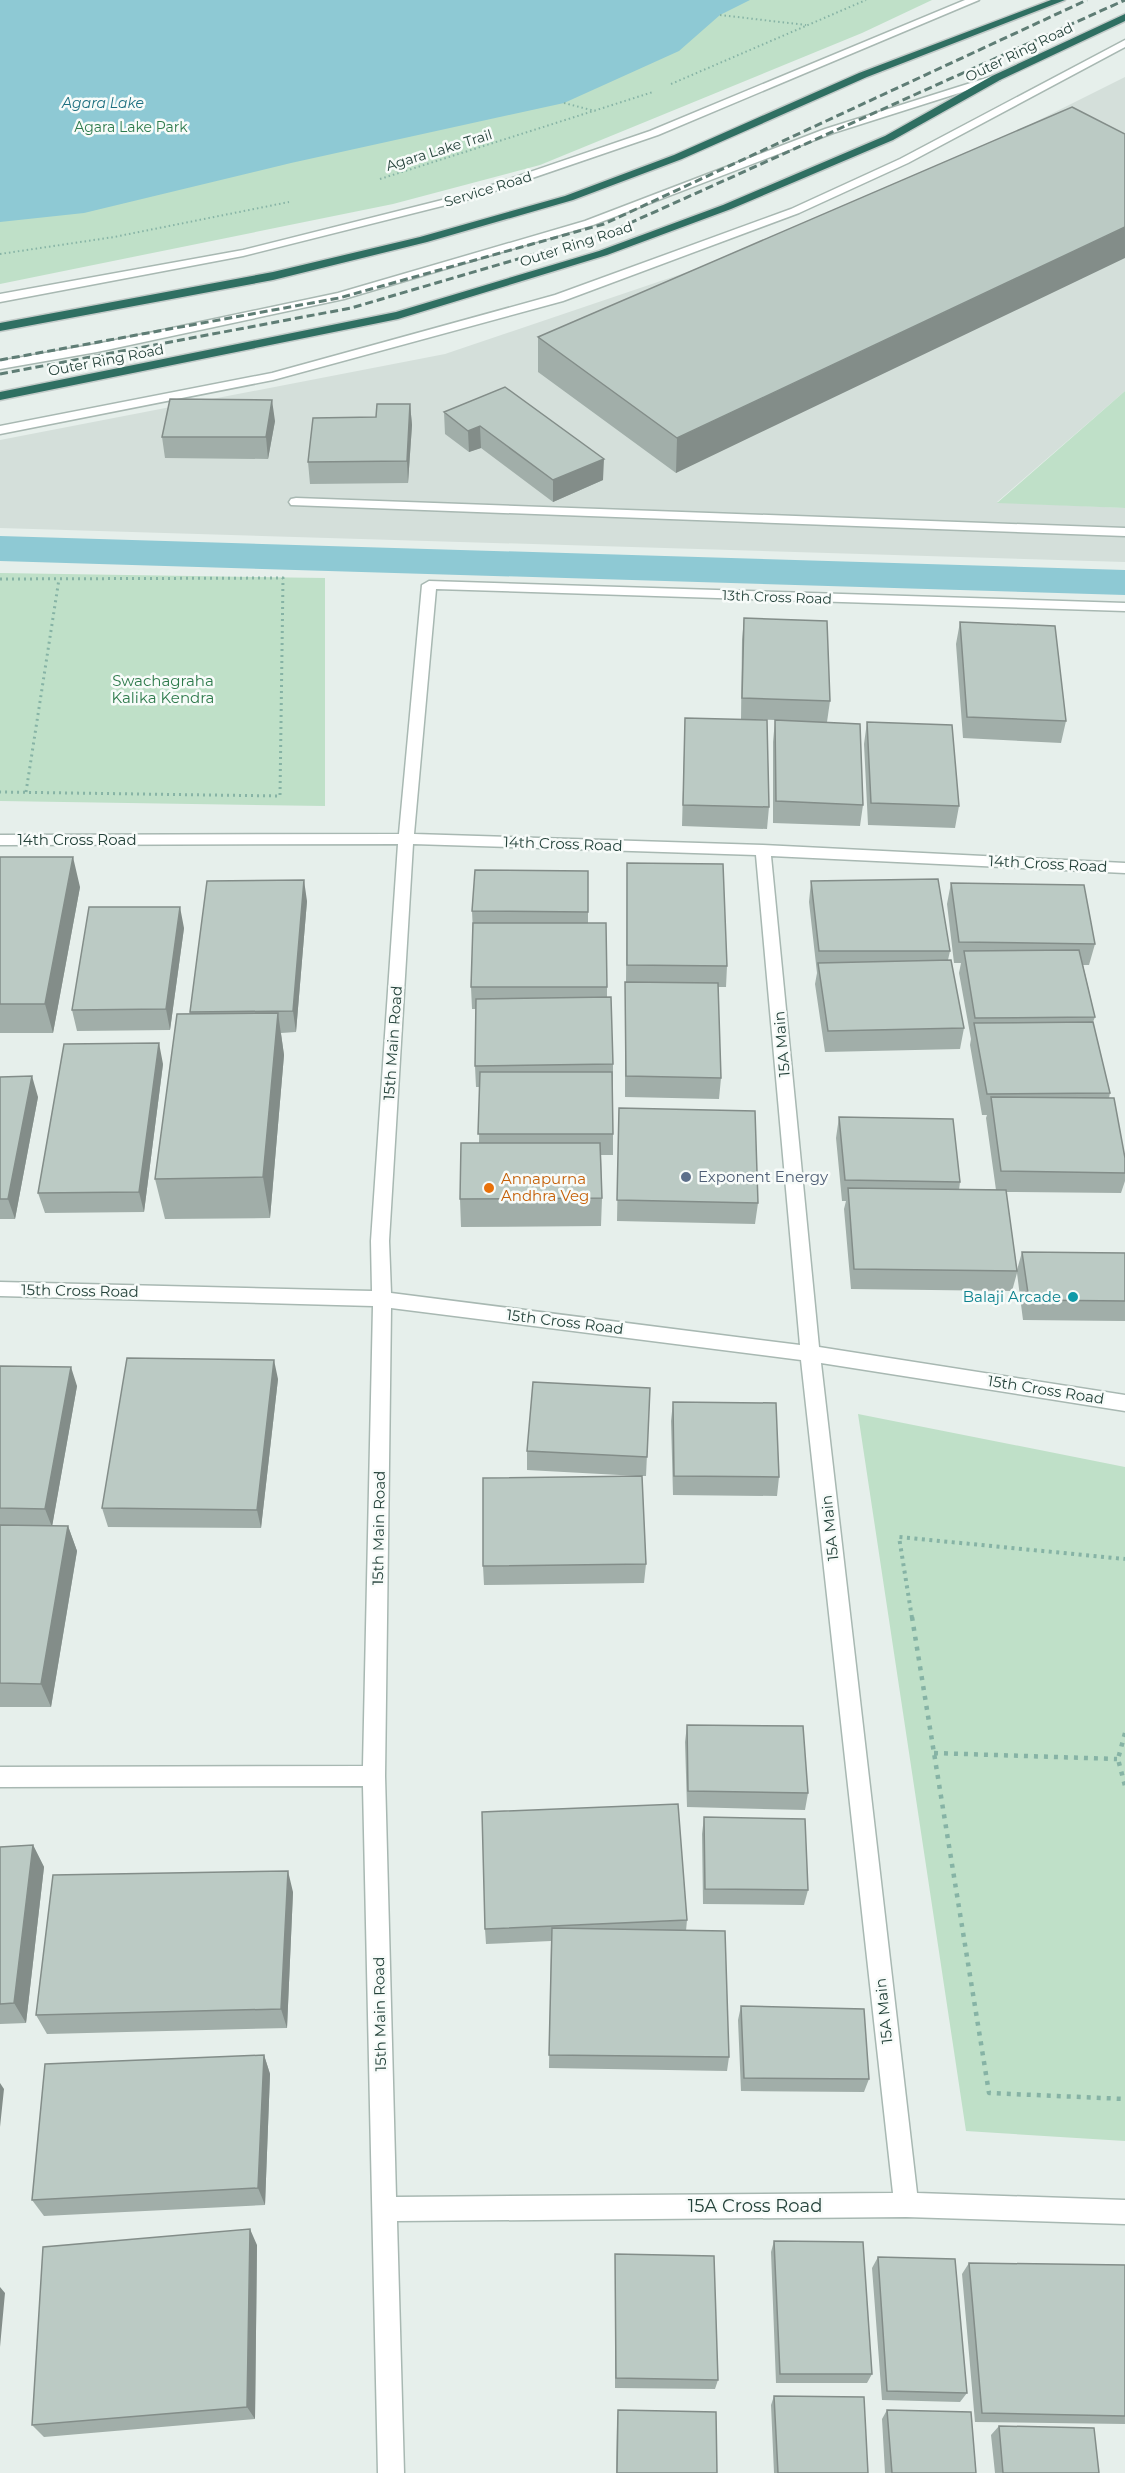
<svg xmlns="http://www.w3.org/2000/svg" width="1125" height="2473" viewBox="0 0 1125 2473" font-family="Montserrat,sans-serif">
	<rect width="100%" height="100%" fill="#e6efeb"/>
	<path fill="#d4dfda" d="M 1125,77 L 1125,391 L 997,502 L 1125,508 L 1125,562 L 0,528 L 0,440 L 445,354 L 835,222 Z"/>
	<path fill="#bfe0c8" d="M 0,0 L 932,0 L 862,33 L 540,165 L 393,204 L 0,284 Z
		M 1125,391 L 1125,508 L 997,503 Z
		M 0,573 L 325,578 L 325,806 L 0,801 Z
		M 858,1414 L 1125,1467 L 1125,2141 L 966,2131 Z"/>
	<path fill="#8ec9d4" d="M 0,0 L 750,0 L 720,15 L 679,51 L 564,103 L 291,163 L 84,213 L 0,222 Z
		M 0,536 L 1125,570 L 1125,595 L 0,561 Z"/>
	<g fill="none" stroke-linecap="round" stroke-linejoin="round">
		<defs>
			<path id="minor" d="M 965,0 L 979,0 L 658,135 L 474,198 L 243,256 L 0,302 L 0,294 L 243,250 L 466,194 L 650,131 Z
				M 1125,40 L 1125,47 L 908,163 L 799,213 L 563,301 L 273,380 L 0,434 L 0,426 L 272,373 L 555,295 L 791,209 L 900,159 Z
				M 996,75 L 1000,76 L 1000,80 L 833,133 L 593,225 L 344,299 L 97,352 L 0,369 L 0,361 L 97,344 L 338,293 L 585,221 L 825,129 Z
				M 296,498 L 1125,528 L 1125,536 L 291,505 L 289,502 L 291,499 Z
				M 429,581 L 1125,603 L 1125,611 L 436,589 L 414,834 L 763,845 L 1125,863 L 1125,873 L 771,856 L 819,1347 L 1125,1395 L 1125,1411 L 821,1363 L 917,2193 L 1125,2200 L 1125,2224 L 906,2217 L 397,2221 L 404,2473 L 378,2473 L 363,1786 L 0,1787 L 0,1767 L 363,1766 L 373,1306 L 0,1296 L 0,1282 L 372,1291 L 371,1241 L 398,844 L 0,845 L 0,835 L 399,834 L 422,585 ZM 413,844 L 756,855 L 800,1345 L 391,1293 L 389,1241 ZM 391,1308 L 801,1360 L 893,2193 L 396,2197 L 385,1776 Z"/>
			<path id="highway" d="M 1051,0 L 1065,0 L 867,77 L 682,159 L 573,200 L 427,242 L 273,280 L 0,331 L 0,323 L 273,272 L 420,237 L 565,196 L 674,155 L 859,73 Z
				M 1125,14 L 1125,21 L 1000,80 L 893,140 L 731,209 L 607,255 L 398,319 L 0,400 L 0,392 L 396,312 L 599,251 L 723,205 L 885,136 L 992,76 Z"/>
		</defs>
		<use href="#minor" stroke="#a8b8b2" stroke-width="3"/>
		<use href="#highway" stroke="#c2cac8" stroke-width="3"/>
		<path stroke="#86b3a5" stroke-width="2" stroke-dasharray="1.5 3" stroke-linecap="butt" d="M 720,15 L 806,25
			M 671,84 L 866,0
			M 564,103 L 595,111
			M 380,179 L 653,92
			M 0,254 L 114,237 L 289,202"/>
		<path stroke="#86b3a5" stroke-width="3" stroke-dasharray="2 4" stroke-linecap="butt" d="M 0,579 L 283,578 L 280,796 L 0,792
			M 26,792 L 59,579"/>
		<path stroke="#86b3a5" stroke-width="4" stroke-dasharray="3 4.5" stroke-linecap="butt" d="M 912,1618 L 899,1537 L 1125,1559"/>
		<path stroke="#86b3a5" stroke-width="4.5" stroke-dasharray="4 6" stroke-linecap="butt" d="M 912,1617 L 989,2093 L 1125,2099
			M 1125,1733 L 1118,1759 L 1125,1786
			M 934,1753 L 1117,1759"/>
		<use href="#minor" fill="#fff" fill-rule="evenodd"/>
		<use href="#highway" fill="#2f6f62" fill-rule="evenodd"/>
		<path stroke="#5f7d75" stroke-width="3" stroke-dasharray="8 4" stroke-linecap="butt" d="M 0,360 L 339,298 L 604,224 L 1087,0
			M 0,374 L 351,308 L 610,232 L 1125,0"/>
	</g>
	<path fill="#a1aea9" d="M 1072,107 L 676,473 L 538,372 L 538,337 Z
		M 505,387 L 603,480 L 553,502 L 481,448 L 469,452 L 445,434 L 444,412 Z
		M 410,404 L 412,425 L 408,483 L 310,484 L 308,462 L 376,417 Z
		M 275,421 L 268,459 L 165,458 L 162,437 Z
		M 744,618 L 830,701 L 827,722 L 863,805 L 860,826 L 773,823 L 773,742 L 775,720 L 741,719 L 742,640 Z
		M 960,622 L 1066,721 L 1061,743 L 963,738 L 956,644 Z
		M 685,718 L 769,807 L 767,829 L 682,826 Z
		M 867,722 L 959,806 L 955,828 L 868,825 L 864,744 Z
		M 0,857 L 80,887 L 53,1033 L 0,1033 Z
		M 627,863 L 727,966 L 726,987 L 718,987 L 721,1078 L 719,1099 L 625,1097 L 625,1003 L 626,982 Z
		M 588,871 L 588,923 L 607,987 L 607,997 L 613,1064 L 613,1155 L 601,1155 L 602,1198 L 601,1226 L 461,1227 L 460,1199 L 479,1143 L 480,1087 L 476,1087 L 475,1066 L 476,1009 L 472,1009 L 471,987 L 473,932 L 472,911 Z
		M 811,881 L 950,951 L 948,960 L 964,1028 L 960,1049 L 825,1052 L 815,984 L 817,973 L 809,902 Z
		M 951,883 L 1095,944 L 1089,965 L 1083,965 L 1095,1017 L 1093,1022 L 1110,1093 L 1109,1098 L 1125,1158 L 1125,1181 L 1121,1193 L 1006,1192 L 1017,1270 L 1022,1252 L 1125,1253 L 1125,1321 L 1023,1320 L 1017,1273 L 1012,1291 L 851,1289 L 844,1209 L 846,1201 L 842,1201 L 836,1138 L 839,1117 L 960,1182 L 959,1190 L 996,1190 L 986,1118 L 987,1115 L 982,1115 L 970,1045 L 971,1039 L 959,973 L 961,963 L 954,963 L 947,904 Z
		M 307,901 L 296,1032 L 281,1033 L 284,1055 L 270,1218 L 165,1219 L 155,1179 L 190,1012 Z
		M 184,928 L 170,1030 L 77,1031 L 72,1010 Z
		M 163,1064 L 144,1212 L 45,1213 L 38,1193 Z
		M 0,1077 L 38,1097 L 15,1219 L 0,1219 Z
		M 619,1108 L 758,1203 L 755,1224 L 617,1221 Z
		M 0,1366 L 77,1386 L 52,1526 L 68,1526 L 77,1551 L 51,1707 L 0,1707 Z
		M 278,1379 L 261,1528 L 108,1527 L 102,1508 Z
		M 650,1388 L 646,1476 L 642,1476 L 646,1564 L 644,1583 L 484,1585 L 483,1566 L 638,1476 L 527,1470 L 527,1451 Z
		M 673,1402 L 779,1477 L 777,1496 L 673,1495 L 671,1421 Z
		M 687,1725 L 808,1793 L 805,1810 L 687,1807 L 685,1742 Z
		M 704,1817 L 808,1890 L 804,1905 L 703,1904 L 702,1834 Z
		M 33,1845 L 44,1867 L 26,2023 L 0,2024 L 0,1847 Z
		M 293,1892 L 287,2028 L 47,2034 L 36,2015 Z
		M 687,1920 L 686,1931 L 729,2057 L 727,2071 L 549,2068 L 551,1941 L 486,1944 L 485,1929 Z
		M 741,2006 L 869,2079 L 864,2092 L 741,2091 L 738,2020 Z
		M 264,2055 L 270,2074 L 265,2205 L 44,2216 L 32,2200 Z
		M 774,2241 L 872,2374 L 867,2383 L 776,2383 L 771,2252 Z
		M 257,2245 L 255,2419 L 44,2437 L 32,2425 Z
		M 615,2254 L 718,2380 L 715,2389 L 615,2388 Z
		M 878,2257 L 967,2393 L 960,2402 L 882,2400 L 872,2268 Z
		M 969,2263 L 1125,2265 L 1125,2424 L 975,2422 L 962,2274 Z
		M 774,2396 L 868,2473 L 774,2473 L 771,2405 Z
		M 618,2410 L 717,2473 L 616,2473 L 617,2419 Z
		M 887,2410 L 976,2473 L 885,2473 L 882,2419 Z
		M 999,2426 L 1099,2473 L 995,2473 L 991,2435 Z"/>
	<path fill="#838d89" d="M 1125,227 L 1125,258 L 676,473 L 677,438 Z
		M 272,400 L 275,421 L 268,459 L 266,437 Z
		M 410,404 L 412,425 L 408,483 L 407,461 Z
		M 480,426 L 481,448 L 469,452 L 468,431 Z
		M 604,459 L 603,480 L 553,502 L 553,480 Z
		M 73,857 L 80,887 L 53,1033 L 45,1004 Z
		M 304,880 L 307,901 L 296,1032 L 293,1011 Z
		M 180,907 L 184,928 L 170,1030 L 166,1009 Z
		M 278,1013 L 284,1055 L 270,1218 L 263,1177 Z
		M 159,1043 L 163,1064 L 144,1212 L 139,1192 Z
		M 32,1076 L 38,1097 L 15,1219 L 8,1199 Z
		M 274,1360 L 278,1379 L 261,1528 L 257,1510 Z
		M 71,1367 L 77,1386 L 52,1527 L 45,1509 Z
		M 68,1526 L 77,1551 L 51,1707 L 41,1684 Z
		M 33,1845 L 44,1867 L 26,2023 L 14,2003 Z
		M 288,1871 L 293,1892 L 287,2028 L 281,2009 Z
		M 264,2055 L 270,2074 L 265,2205 L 258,2188 Z
		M 0,2083 L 4,2089 L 0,2127 Z
		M 250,2229 L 257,2245 L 255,2419 L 247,2407 Z
		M 0,2287 L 5,2293 L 0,2347 Z"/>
	<path fill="#bbcac4" stroke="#838d89" stroke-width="1.5" d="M 1072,107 L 1125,134 L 1125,227 L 677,438 L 538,337 Z
		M 505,387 L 604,459 L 553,480 L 480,426 L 468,431 L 444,412 Z
		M 170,399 L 272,400 L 266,437 L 162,437 Z
		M 377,404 L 410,404 L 407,461 L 308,462 L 313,418 L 376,417 Z
		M 744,618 L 827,621 L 830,701 L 742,698 Z
		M 960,622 L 1055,626 L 1066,721 L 967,717 Z
		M 685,718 L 767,720 L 769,807 L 683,805 Z
		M 775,720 L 860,724 L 863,805 L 776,801 Z
		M 867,722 L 952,725 L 959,806 L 871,803 Z
		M 0,857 L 73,857 L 45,1004 L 0,1004 Z
		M 627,863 L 723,864 L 727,966 L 627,965 Z
		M 475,870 L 588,871 L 588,912 L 472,911 Z
		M 938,879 L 950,951 L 819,951 L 811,881 Z
		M 304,880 L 293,1011 L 190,1012 L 207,881 Z
		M 951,883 L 1084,885 L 1095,944 L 959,942 Z
		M 89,907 L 180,907 L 166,1009 L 72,1010 Z
		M 473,923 L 606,923 L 607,987 L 471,987 Z
		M 1079,950 L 1095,1017 L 975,1018 L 964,951 Z
		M 951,960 L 964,1028 L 828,1031 L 818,963 Z
		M 625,982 L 718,983 L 721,1078 L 626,1076 Z
		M 611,997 L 613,1064 L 475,1066 L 476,999 Z
		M 278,1013 L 263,1177 L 155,1179 L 177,1014 Z
		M 1093,1022 L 1110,1093 L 987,1094 L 974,1023 Z
		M 159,1043 L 139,1192 L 38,1193 L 64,1044 Z
		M 480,1072 L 612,1072 L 613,1134 L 478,1134 Z
		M 32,1076 L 8,1199 L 0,1199 L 0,1077 Z
		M 991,1097 L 1114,1098 L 1125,1158 L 1125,1173 L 1001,1171 Z
		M 619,1108 L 755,1111 L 758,1203 L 617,1200 Z
		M 839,1117 L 953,1119 L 960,1182 L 845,1180 Z
		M 461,1143 L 600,1143 L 602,1198 L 460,1199 Z
		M 848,1188 L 1006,1190 L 1017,1271 L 854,1269 Z
		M 1022,1252 L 1125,1253 L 1125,1301 L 1029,1300 Z
		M 127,1358 L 274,1360 L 257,1510 L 102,1508 Z
		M 0,1366 L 71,1367 L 45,1509 L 0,1508 Z
		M 533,1382 L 650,1388 L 647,1457 L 527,1451 Z
		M 673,1402 L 776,1403 L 779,1477 L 674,1476 Z
		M 642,1476 L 646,1564 L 483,1566 L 483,1478 Z
		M 0,1525 L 68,1526 L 41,1684 L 0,1683 Z
		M 687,1725 L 803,1726 L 808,1793 L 688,1791 Z
		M 678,1804 L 687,1920 L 485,1929 L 482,1812 Z
		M 704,1817 L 805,1819 L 808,1890 L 705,1889 Z
		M 33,1845 L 14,2003 L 0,2004 L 0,1847 Z
		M 288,1871 L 281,2009 L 36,2015 L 53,1875 Z
		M 552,1928 L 725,1931 L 729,2057 L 549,2055 Z
		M 741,2006 L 864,2009 L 869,2079 L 744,2078 Z
		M 264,2055 L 258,2188 L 32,2200 L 45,2064 Z
		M 250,2229 L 247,2407 L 32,2425 L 43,2247 Z
		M 774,2241 L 863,2242 L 872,2374 L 780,2374 Z
		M 615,2254 L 714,2256 L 718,2380 L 616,2378 Z
		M 878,2257 L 955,2259 L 967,2393 L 887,2391 Z
		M 969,2263 L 1125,2265 L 1125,2416 L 982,2413 Z
		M 774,2396 L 864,2397 L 868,2473 L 778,2473 Z
		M 618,2410 L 716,2412 L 717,2473 L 617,2473 Z
		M 887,2410 L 971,2412 L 976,2473 L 892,2473 Z
		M 999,2426 L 1094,2428 L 1099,2473 L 1003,2473 Z"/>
	<circle fill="#5c6f8a" stroke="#f7fbf9" stroke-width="2" cx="686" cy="1177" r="6"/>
	<circle fill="#e8710a" stroke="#f7fbf9" stroke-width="2" cx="489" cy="1188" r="6"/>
	<circle fill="#0f9aa8" stroke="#f7fbf9" stroke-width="2" cx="1073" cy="1297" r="6"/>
	<g text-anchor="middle" stroke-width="5" stroke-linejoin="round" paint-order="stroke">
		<g font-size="14" fill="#24423a" stroke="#f7fbf9">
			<text transform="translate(1019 52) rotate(-26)" y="5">Outer Ring Road</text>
			<text transform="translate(439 150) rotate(-17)" y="5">Agara Lake Trail</text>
			<text transform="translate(488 189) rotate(-17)" y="5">Service Road</text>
			<text transform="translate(576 244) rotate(-18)" y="5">Outer Ring Road</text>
			<text transform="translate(106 360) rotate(-11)" y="5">Outer Ring Road</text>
			<text transform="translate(777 597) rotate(2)" y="5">13th Cross Road</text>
		</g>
		<g font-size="14" font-style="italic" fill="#1c6f80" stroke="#f7fbf9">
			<text x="103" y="108">Agara Lake</text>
		</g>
		<g font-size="14" fill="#2d7a4b" stroke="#f7fbf9">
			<text x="131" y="132">Agara Lake Park</text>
		</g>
		<g font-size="15" fill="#2d7a4b" stroke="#f7fbf9">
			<text x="163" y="686">Swachagraha<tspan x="163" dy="17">Kalika Kendra</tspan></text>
		</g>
		<g font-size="15" fill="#24423a" stroke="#f7fbf9">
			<text x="77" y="845">14th Cross Road</text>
			<text transform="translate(563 844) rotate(2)" y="5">14th Cross Road</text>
			<text transform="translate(1048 864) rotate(3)" y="5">14th Cross Road</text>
			<text transform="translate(393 1043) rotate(-86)" y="5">15th Main Road</text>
			<text transform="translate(782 1044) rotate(-95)" y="5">15A Main</text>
			<text transform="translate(80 1291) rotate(1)" y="5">15th Cross Road</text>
			<text transform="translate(565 1322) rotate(7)" y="5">15th Cross Road</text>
			<text transform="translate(1046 1390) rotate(9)" y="5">15th Cross Road</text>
			<text transform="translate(379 1528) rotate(-89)" y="5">15th Main Road</text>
			<text transform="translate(830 1528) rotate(-96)" y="5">15A Main</text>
			<text transform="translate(884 2011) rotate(-96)" y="5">15A Main</text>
			<text transform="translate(380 2014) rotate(-91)" y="5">15th Main Road</text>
		</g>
		<g font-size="15" fill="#4e5e75" stroke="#f7fbf9" text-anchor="start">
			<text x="698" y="1182">Exponent Energy</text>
		</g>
		<g font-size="15" fill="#c56008" stroke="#f7fbf9" text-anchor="start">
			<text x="501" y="1184">Annapurna<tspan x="501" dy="17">Andhra Veg</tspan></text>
		</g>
		<g font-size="15" fill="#0d838f" stroke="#f7fbf9" text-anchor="end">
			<text x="1061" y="1302">Balaji Arcade</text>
		</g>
		<g font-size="18" fill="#24423a" stroke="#f7fbf9">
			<text x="755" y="2212">15A Cross Road</text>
		</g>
	</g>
</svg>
